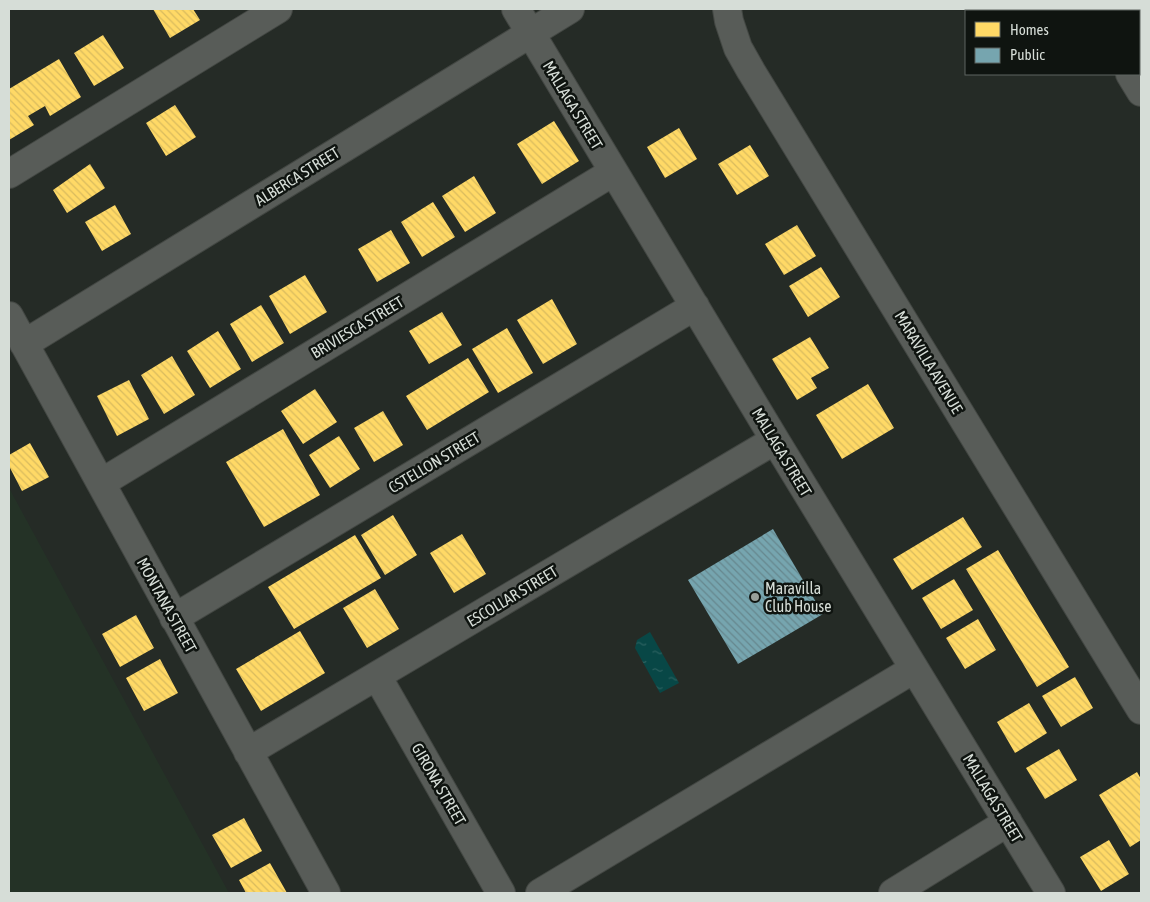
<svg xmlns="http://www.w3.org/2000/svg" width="1150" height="902" viewBox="0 0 1150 902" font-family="'Asap Condensed',sans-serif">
	<defs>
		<pattern id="water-ripples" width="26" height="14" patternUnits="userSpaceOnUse" patternTransform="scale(1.25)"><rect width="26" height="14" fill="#084746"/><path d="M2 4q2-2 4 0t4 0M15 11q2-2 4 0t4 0" fill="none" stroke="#2b6160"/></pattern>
		<pattern id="homes-back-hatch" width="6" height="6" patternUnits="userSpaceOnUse" patternTransform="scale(1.25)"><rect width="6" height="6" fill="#ffd966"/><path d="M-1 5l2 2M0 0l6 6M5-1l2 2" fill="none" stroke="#d9bb5e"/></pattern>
		<pattern id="public-back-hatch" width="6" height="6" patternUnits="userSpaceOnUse" patternTransform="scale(1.25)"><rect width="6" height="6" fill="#76a5af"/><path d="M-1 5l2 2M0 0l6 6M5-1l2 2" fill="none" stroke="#66878e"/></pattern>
	</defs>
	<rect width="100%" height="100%" fill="#252b26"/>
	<path fill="#243226" d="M 9,488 L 229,893 L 9,893 Z"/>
	<path fill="url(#water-ripples)" d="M 650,632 L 679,683 L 660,693 L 635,648 L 637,640 Z"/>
	<path fill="url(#homes-back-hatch)" d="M 153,9 L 193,9 L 200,20 L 170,38 Z
		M 103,35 L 124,68 L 94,86 L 74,53 Z
		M 59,59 L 81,97 L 50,116 L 45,106 L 28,116 L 34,125 L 9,140 L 9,89 Z
		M 175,105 L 196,137 L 166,156 L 146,123 Z
		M 554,121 L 579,161 L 542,184 L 517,144 Z
		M 679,128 L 697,159 L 665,178 L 647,147 Z
		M 750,145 L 769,176 L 737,195 L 718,164 Z
		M 90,164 L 105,188 L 67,213 L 53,190 Z
		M 474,176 L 496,213 L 465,232 L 442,196 Z
		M 433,202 L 455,237 L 422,257 L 401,222 Z
		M 115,205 L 131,234 L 102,251 L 85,222 Z
		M 797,225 L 816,256 L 784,275 L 765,244 Z
		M 391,230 L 410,263 L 377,282 L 358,249 Z
		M 821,267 L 840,297 L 808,317 L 789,286 Z
		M 305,275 L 327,312 L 290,334 L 269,296 Z
		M 552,299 L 577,344 L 543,364 L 517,320 Z
		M 261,305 L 284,343 L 252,362 L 230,324 Z
		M 442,312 L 462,345 L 429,364 L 409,331 Z
		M 507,328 L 533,373 L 498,393 L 472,349 Z
		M 218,331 L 241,369 L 210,388 L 187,351 Z
		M 810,337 L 829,368 L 811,378 L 817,388 L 797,400 L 772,359 Z
		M 172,356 L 195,395 L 164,414 L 141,375 Z
		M 468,358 L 489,392 L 427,430 L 406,396 Z
		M 129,380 L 149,419 L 117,436 L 97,396 Z
		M 868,384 L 894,428 L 842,459 L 816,415 Z
		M 315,389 L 337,422 L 303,444 L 281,411 Z
		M 383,411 L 403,445 L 374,462 L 354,428 Z
		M 283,429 L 320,495 L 264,527 L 226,462 Z
		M 339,436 L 360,469 L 330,488 L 309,455 Z
		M 30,443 L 49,477 L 22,491 L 9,466 L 9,455 Z
		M 393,515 L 417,555 L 385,575 L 361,535 Z
		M 963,517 L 982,547 L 912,590 L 893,559 Z
		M 462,534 L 486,574 L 454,593 L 430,553 Z
		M 355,535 L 381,578 L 294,629 L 268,587 Z
		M 998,550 L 1069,667 L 1037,687 L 966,569 Z
		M 954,579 L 973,610 L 941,629 L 922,598 Z
		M 375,589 L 399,629 L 367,648 L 343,608 Z
		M 136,615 L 154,648 L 120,667 L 102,634 Z
		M 978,619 L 996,650 L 965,669 L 946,638 Z
		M 300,631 L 325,673 L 261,711 L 236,669 Z
		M 160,659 L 178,693 L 144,711 L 126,678 Z
		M 1075,677 L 1093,708 L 1061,727 L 1042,696 Z
		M 1029,703 L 1047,733 L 1015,753 L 997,722 Z
		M 1059,749 L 1077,780 L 1045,799 L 1026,768 Z
		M 1137,772 L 1141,779 L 1141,840 L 1130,847 L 1099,795 Z
		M 244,818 L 262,851 L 231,868 L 212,835 Z
		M 1109,840 L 1129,874 L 1101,891 L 1080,857 Z
		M 270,863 L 287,893 L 246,893 L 239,880 Z"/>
	<path fill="url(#public-back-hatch)" d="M 773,529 L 823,614 L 738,664 L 688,580 Z"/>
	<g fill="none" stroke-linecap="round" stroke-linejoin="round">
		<defs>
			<path id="minor" d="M 516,9 L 775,440 L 1051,893
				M 727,9 L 729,21 L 738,48 L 751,71 L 1141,710
				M 1091,9 L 1092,11
				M 1130,74 L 1141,92
				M 9,174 L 278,9
				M 9,316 L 326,893
				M 24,344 L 570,9
				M 101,483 L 613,172
				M 174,618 L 695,306
				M 377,676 L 501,893
				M 248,752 L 775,440
				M 540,893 L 914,669
				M 893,893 L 1008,822"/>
		</defs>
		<use href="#minor" stroke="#434743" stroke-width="30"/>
		<use href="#minor" stroke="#585c58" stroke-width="28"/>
	</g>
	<circle fill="#989f99" stroke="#0f1410" stroke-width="2" cx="755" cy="597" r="5"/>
	<g text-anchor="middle" stroke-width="5" stroke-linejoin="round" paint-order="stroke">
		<g font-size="16" fill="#d6ddd7" stroke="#0f1410">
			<text transform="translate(573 105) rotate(59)" y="6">MALLAGA STREET</text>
			<text transform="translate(297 176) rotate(-32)" y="6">ALBERCA STREET</text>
			<text transform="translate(357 327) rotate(-31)" y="6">BRIVIESCA STREET</text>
			<text transform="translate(929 362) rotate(59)" y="6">MARAVILLA AVENUE</text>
			<text transform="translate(782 452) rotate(59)" y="6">MALLAGA STREET</text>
			<text transform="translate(434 462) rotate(-31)" y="6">CSTELLON STREET</text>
			<text transform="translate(512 596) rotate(-31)" y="6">ESCOLLAR STREET</text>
			<text transform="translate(167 605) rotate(61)" y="6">MONTANA STREET</text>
			<text transform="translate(439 784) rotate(60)" y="6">GIRONA STREET</text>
			<text transform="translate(993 798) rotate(59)" y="6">MALLAGA STREET</text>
		</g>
		<g font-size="16" fill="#d6ddd7" stroke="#0f1410" text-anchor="start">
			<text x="765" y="594">Maravilla<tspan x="765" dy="18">Club House</tspan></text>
		</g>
	</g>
	<rect width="1150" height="902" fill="none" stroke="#d6ddd7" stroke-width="20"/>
	<rect x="965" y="10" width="175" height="65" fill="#0f1410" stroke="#5f6460"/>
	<rect x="975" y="22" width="25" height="15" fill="#ffd966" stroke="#5f6460"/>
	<text x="1010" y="35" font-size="15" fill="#d6ddd7">Homes</text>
	<rect x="975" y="48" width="25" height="15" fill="#76a5af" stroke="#5f6460"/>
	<text x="1010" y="60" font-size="15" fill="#d6ddd7">Public</text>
</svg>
